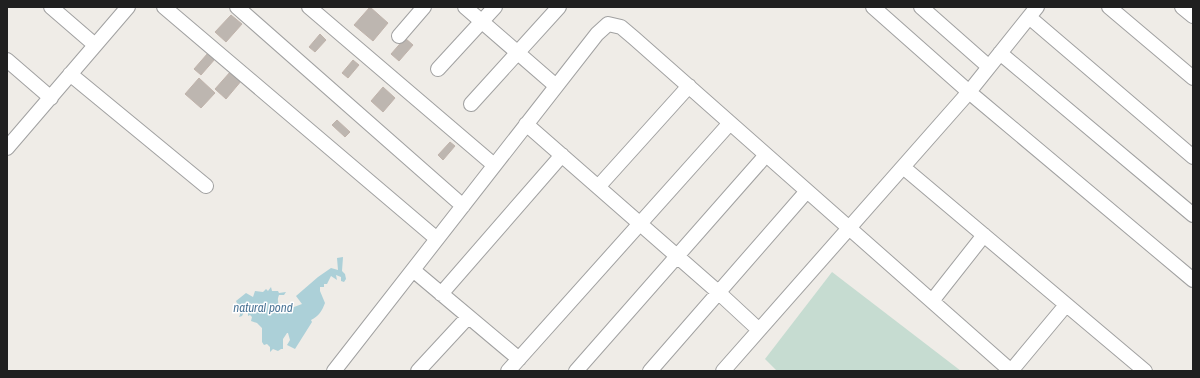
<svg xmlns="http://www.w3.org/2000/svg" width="1200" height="378" viewBox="0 0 1200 378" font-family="'Archivo Narrow',sans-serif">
	<rect width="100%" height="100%" fill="#efece7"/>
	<path fill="#c6dcd1" d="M 832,272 L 961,371 L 777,371 L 765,359 Z"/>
	<path fill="#acd0d8" d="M 343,257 L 342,271 L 345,274 L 346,279 L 344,282 L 341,281 L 341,277 L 336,275 L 337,280 L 331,276 L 327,284 L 324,284 L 324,287 L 320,287 L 320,291 L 325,303 C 322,311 319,316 311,320 L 312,322 L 295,349 L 287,345 L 290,340 L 288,333 L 287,333 L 283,339 L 283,349 L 281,349 L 278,351 L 273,349 L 270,352 L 270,347 L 267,344 L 264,345 L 262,342 L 262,328 L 257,323 L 251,321 L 252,317 L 250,315 L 248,316 L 248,313 L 244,312 L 242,316 L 239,317 L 241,312 L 236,301 L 246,293 L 253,297 L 255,291 L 263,292 L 266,289 L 268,291 L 271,287 L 272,291 L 278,291 L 279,293 L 286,292 L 284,295 L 279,295 C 276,302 280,305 280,311 L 288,310 L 290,306 L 294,307 L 302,304 L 296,296 L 318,277 L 331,268 L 338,270 L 337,258 Z"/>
	<path fill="#bdb6b0" stroke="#c0b3ab" d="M 370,7 L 388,23 L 373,41 L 354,25 Z
		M 231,15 L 242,24 L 226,42 L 215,32 Z
		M 320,34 L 326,40 L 315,52 L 309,47 Z
		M 405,38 L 413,45 L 399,61 L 391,54 Z
		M 208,53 L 215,59 L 201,75 L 194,69 Z
		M 353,60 L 359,65 L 348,78 L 342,73 Z
		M 231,71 L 242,80 L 226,99 L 215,89 Z
		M 199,78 L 215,93 L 201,108 L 185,94 Z
		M 383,87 L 395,98 L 383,112 L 371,101 Z
		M 337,120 L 350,132 L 345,137 L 332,125 Z
		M 450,142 L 455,146 L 443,160 L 438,155 Z"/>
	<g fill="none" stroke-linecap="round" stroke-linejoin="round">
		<defs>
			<path id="street" d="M 51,7 L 95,45
				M 164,7 L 437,239
				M 237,7 L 463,206
				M 309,7 L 494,165
				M 465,7 L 556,86
				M 873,7 L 969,92 L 1193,280
				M 921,7 L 989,67
				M 1109,7 L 1193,78
				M 1182,7 L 1193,16
				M 1029,17 L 1193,157
				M 399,36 L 424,7
				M 1000,53 L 1193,215
				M 7,60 L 51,98
				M 438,69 L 495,7
				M 70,74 L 206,186
				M 471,104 L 559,7
				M 526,124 L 718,292 L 759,330
				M 7,148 L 128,7
				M 903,167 L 1145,371
				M 598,187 L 689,86
				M 413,270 L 519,359
				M 441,294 L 562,155
				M 932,301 L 984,235
				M 334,371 L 597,34 L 608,24 L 621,27 L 634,38 L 1011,371
				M 418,371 L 468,317
				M 508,371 L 730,123
				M 576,371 L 766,155
				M 650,371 L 807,191
				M 723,371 L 969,92 L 1037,7
				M 1011,371 L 1066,305"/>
		</defs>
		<use href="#street" stroke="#a1a1a1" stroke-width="16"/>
		<use href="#street" stroke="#fff" stroke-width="14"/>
	</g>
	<g text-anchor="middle" stroke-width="3" stroke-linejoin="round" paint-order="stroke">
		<g font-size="13" font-style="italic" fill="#4e7697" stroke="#fff">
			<text x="263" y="312">natural pond</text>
		</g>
	</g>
	<rect width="1200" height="378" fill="none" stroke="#202020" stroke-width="16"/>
</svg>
